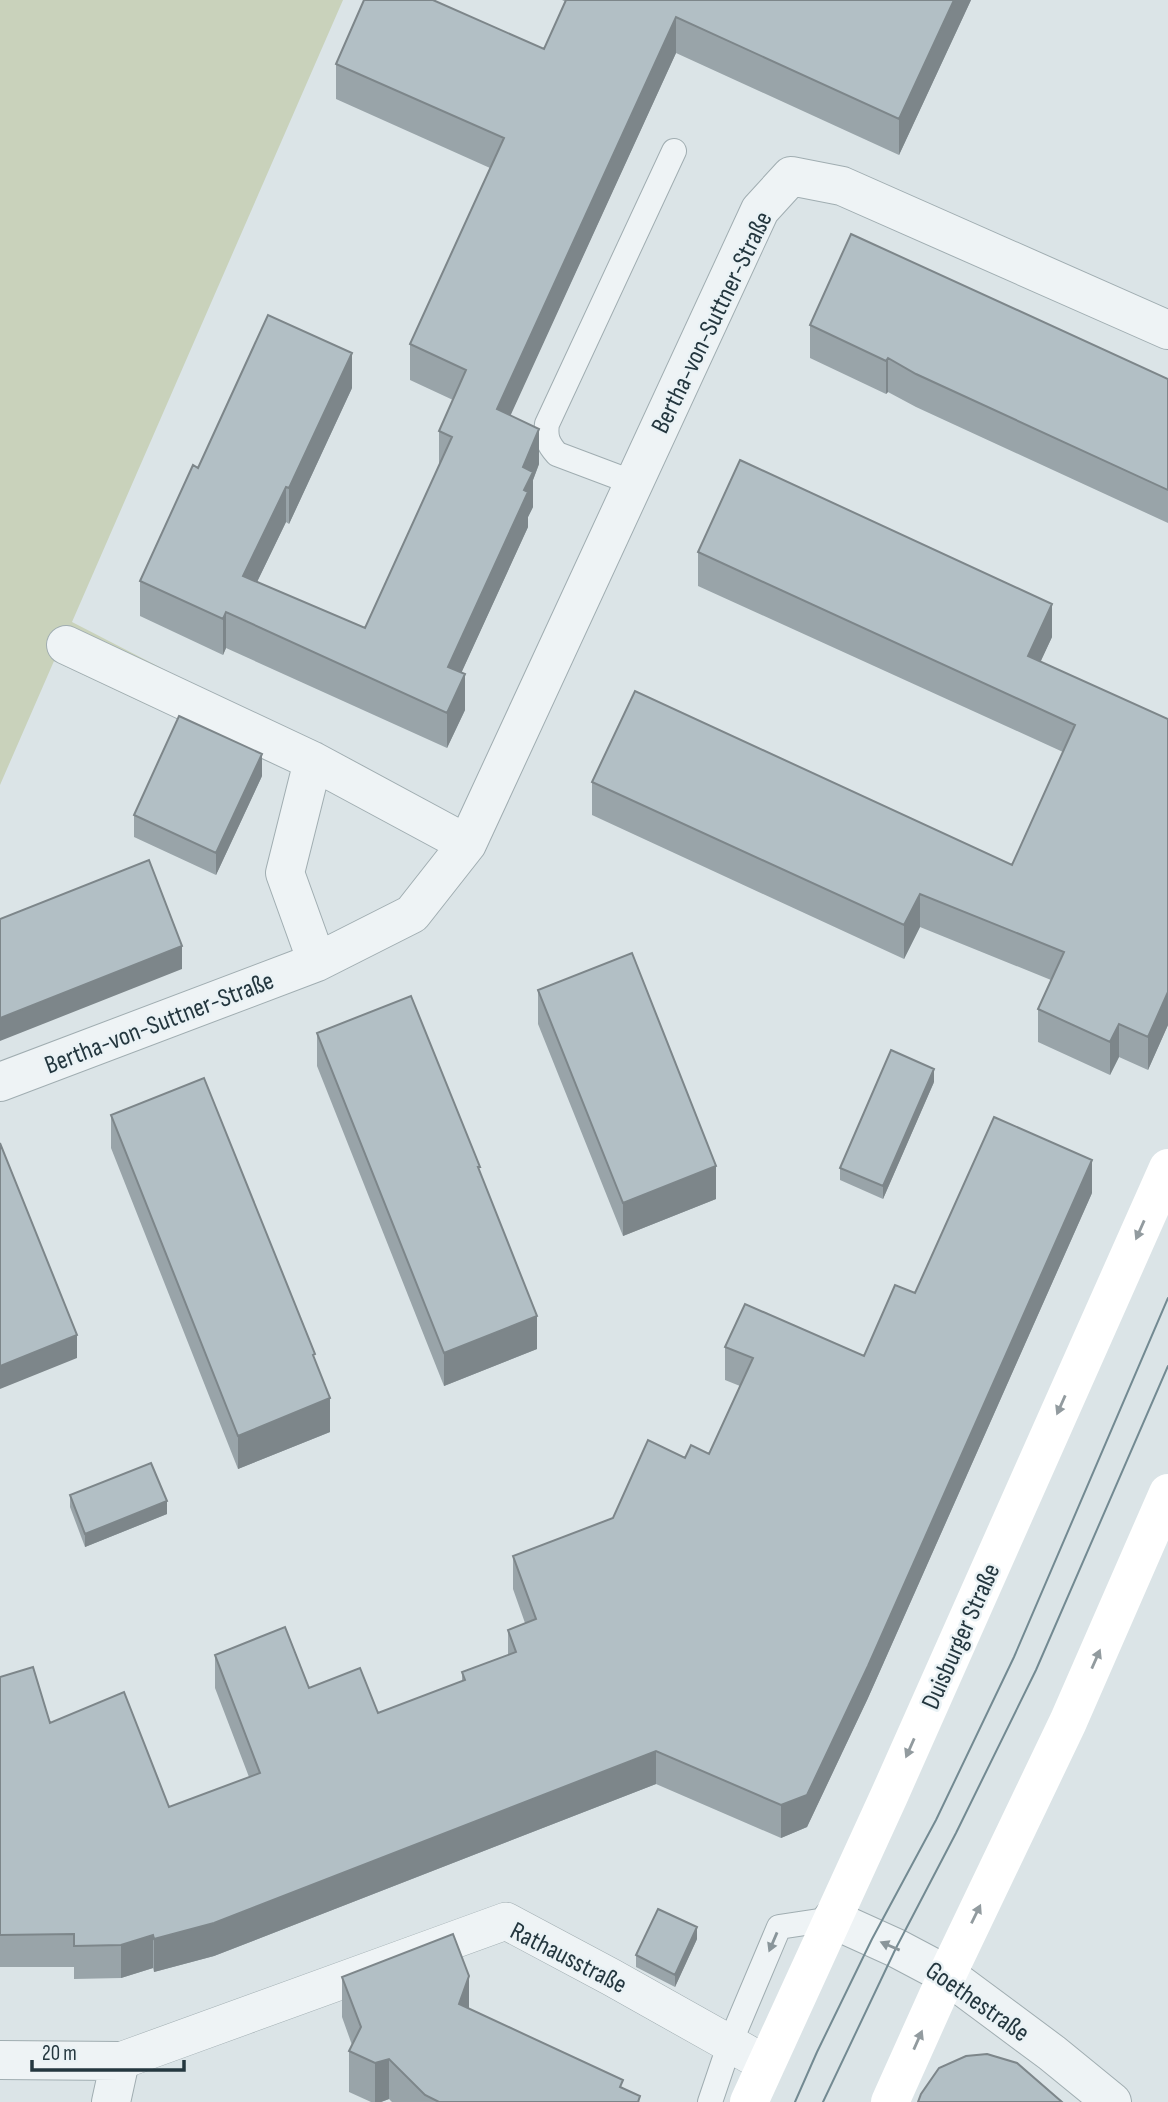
<svg xmlns="http://www.w3.org/2000/svg" width="1168" height="2102" viewBox="0 0 1168 2102" font-family="'Sofia Sans Condensed',sans-serif">
	<rect width="100%" height="100%" fill="#dbe4e7"/>
	<path fill="#c9d2bb" d="M 0,0 L 343,0 L 72,622 L 169,672 L 154,708 L 54,661 L 0,785 Z"/>
	<g fill="none" stroke-linecap="round" stroke-linejoin="round">
		<defs>
			<path id="service" d="M 634,483 L 557,454 C 548,444 545,437 547,424 L 674,151
				M 710,2102 L 730,2043 L 779,1927 L 832,1919"/>
			<path id="pedestrian" d="M 120,2061 L 506,1921 L 611,1977 L 766,2064"/>
			<path id="minor" d="M 66,645 L 313,761 L 467,844
				M 313,761 L 285,873 L 317,962
				M 0,1082 L 317,962 L 412,914 L 467,844 L 760,210 L 791,176 L 842,186 L 1168,330
				M 832,1919 L 896,1948 L 947,1975 L 1052,2053 L 1112,2102
				M 0,2060 L 120,2061 L 111,2102"/>
		</defs>
		<use href="#service" stroke="#a0adb1" stroke-width="26"/>
		<use href="#pedestrian" stroke="#a0adb1" stroke-width="38"/>
		<use href="#minor" stroke="#a0adb1" stroke-width="40"/>
		<use href="#service" stroke="#eef3f5" stroke-width="24"/>
		<use href="#pedestrian" stroke="#eef3f5" stroke-width="37"/>
		<use href="#minor" stroke="#eef3f5" stroke-width="38"/>
		<path stroke="#fff" stroke-width="38" d="M 749,2102 L 889,1796 L 1168,1168
			M 890,2102 L 947,1975 L 1068,1722 L 1168,1493"/>
		<path stroke="#738a92" stroke-width="2" d="M 795,2102 L 817,2052 L 872,1939 L 936,1820 L 1014,1657 L 1168,1298
			M 823,2102 L 896,1948 L 956,1833 L 1036,1670 L 1168,1366"/>
	</g>
	<path fill="#99a4a9" d="M 562,0 L 971,0 L 899,155 L 676,53 L 510,415 L 539,464 L 533,480 L 533,507 L 528,517 L 528,527 L 461,673 L 465,710 L 447,748 L 226,648 L 223,655 L 140,616 L 140,581 L 198,468 L 352,388 L 289,524 L 286,522 L 257,582 L 365,628 L 439,466 L 439,431 L 453,400 L 410,380 L 410,344 L 490,168 L 336,99 L 336,64 L 544,49 L 566,2 Z
		M 810,325 L 1168,379 L 1168,523 L 916,407 L 888,392 L 886,394 L 810,358 Z
		M 698,552 L 1052,637 L 1040,662 L 1168,719 L 1168,1025 L 1148,1070 L 1119,1057 L 1110,1075 L 1038,1042 L 1038,1009 L 1051,980 L 920,927 L 904,959 L 592,815 L 592,782 L 1012,865 L 1063,752 L 698,586 Z
		M 262,776 L 216,875 L 134,837 L 134,815 Z
		M 538,990 L 716,1199 L 623,1236 L 538,1024 Z
		M 317,1033 L 480,1172 L 537,1349 L 444,1386 L 317,1066 Z
		M 934,1082 L 883,1199 L 840,1180 L 840,1168 Z
		M 111,1115 L 315,1359 L 330,1432 L 238,1469 L 111,1148 Z
		M 1092,1193 L 868,1698 L 807,1827 L 781,1838 L 656,1784 L 214,1956 L 154,1972 L 153,1968 L 121,1978 L 74,1979 L 74,1967 L 0,1967 L 0,1677 L 50,1723 L 169,1807 L 249,1777 L 215,1688 L 215,1655 L 309,1688 L 378,1713 L 462,1682 L 462,1672 L 508,1656 L 508,1630 L 525,1623 L 513,1589 L 513,1556 L 613,1518 L 685,1458 L 709,1454 L 740,1386 L 725,1380 L 725,1347 L 864,1356 L 915,1293 Z
		M 70,1495 L 167,1514 L 85,1547 L 70,1507 Z
		M 697,1939 L 675,1987 L 636,1967 L 636,1955 Z
		M 342,1977 L 469,2009 L 623,2089 L 640,2102 L 392,2102 L 389,2099 L 381,2102 L 371,2102 L 349,2092 L 349,2051 L 352,2045 L 342,2017 Z"/>
	<path fill="#7d868a" d="M 954,0 L 971,0 L 899,155 L 899,119 Z
		M 676,17 L 676,53 L 497,445 L 497,409 Z
		M 352,353 L 352,388 L 289,524 L 289,488 Z
		M 888,358 L 888,392 L 886,394 L 886,361 Z
		M 539,429 L 539,464 L 533,480 L 533,507 L 528,517 L 528,527 L 448,702 L 448,667 L 523,467 Z
		M 286,487 L 286,522 L 243,611 L 243,576 Z
		M 1052,604 L 1052,637 L 1028,689 L 1028,656 Z
		M 226,612 L 226,648 L 223,655 L 223,619 Z
		M 465,674 L 465,710 L 447,748 L 447,713 Z
		M 262,754 L 262,776 L 216,875 L 216,853 Z
		M 920,894 L 920,927 L 904,959 L 904,925 Z
		M 182,946 L 182,969 L 0,1041 L 0,1018 Z
		M 1168,992 L 1168,1025 L 1148,1070 L 1148,1037 Z
		M 1119,1024 L 1119,1057 L 1110,1075 L 1110,1042 Z
		M 934,1069 L 934,1082 L 883,1199 L 883,1186 Z
		M 1092,1160 L 1092,1193 L 868,1698 L 807,1827 L 781,1838 L 781,1805 Z
		M 716,1166 L 716,1199 L 623,1236 L 623,1203 Z
		M 537,1316 L 537,1349 L 444,1386 L 444,1353 Z
		M 77,1335 L 77,1358 L 0,1389 L 0,1366 Z
		M 330,1398 L 330,1432 L 238,1469 L 238,1436 Z
		M 167,1501 L 167,1514 L 85,1547 L 85,1534 Z
		M 656,1751 L 656,1784 L 214,1956 L 154,1972 L 154,1939 Z
		M 697,1927 L 697,1939 L 675,1987 L 675,1975 Z
		M 153,1935 L 153,1968 L 121,1978 L 121,1945 Z
		M 469,1976 L 469,2017 L 459,2004 Z
		M 389,2059 L 389,2099 L 381,2102 L 375,2102 L 375,2063 Z"/>
	<path fill="#b2bfc5" stroke="#7d868a" stroke-width="2" d="M 364,0 L 433,0 L 544,49 L 566,0 L 954,0 L 899,119 L 676,17 L 497,409 L 539,429 L 523,467 L 533,472 L 524,490 L 528,492 L 448,667 L 465,674 L 447,713 L 226,612 L 223,619 L 140,581 L 193,465 L 198,468 L 268,315 L 352,353 L 289,488 L 286,487 L 243,576 L 365,628 L 452,437 L 439,431 L 466,370 L 410,344 L 504,138 L 336,64 Z
		M 851,234 L 1168,379 L 1168,490 L 916,374 L 888,358 L 886,361 L 810,325 Z
		M 740,460 L 1052,604 L 1028,656 L 1168,719 L 1168,992 L 1148,1037 L 1119,1024 L 1110,1042 L 1038,1009 L 1064,952 L 920,894 L 904,925 L 592,782 L 635,691 L 1012,865 L 1075,725 L 698,552 Z
		M 179,716 L 262,754 L 216,853 L 134,815 Z
		M 149,860 L 182,946 L 0,1018 L 0,919 Z
		M 632,953 L 716,1166 L 623,1203 L 538,990 Z
		M 411,996 L 480,1167 L 478,1167 L 537,1316 L 444,1353 L 317,1033 Z
		M 891,1050 L 934,1069 L 883,1186 L 840,1168 Z
		M 204,1078 L 315,1354 L 313,1355 L 330,1398 L 238,1436 L 111,1115 Z
		M 994,1117 L 1092,1160 L 868,1666 L 807,1795 L 781,1805 L 656,1751 L 214,1923 L 154,1939 L 153,1935 L 121,1945 L 74,1946 L 74,1934 L 0,1935 L 0,1677 L 33,1667 L 50,1723 L 124,1692 L 169,1807 L 260,1773 L 215,1655 L 285,1627 L 309,1688 L 360,1668 L 378,1713 L 465,1680 L 462,1672 L 516,1652 L 508,1630 L 536,1619 L 513,1556 L 613,1518 L 648,1440 L 685,1458 L 691,1445 L 709,1454 L 753,1358 L 725,1347 L 745,1304 L 864,1356 L 895,1285 L 915,1293 Z
		M 0,1143 L 77,1335 L 0,1366 Z
		M 151,1463 L 167,1501 L 85,1534 L 70,1495 Z
		M 658,1909 L 697,1927 L 675,1975 L 636,1955 Z
		M 453,1934 L 469,1976 L 459,2004 L 623,2080 L 620,2087 L 640,2096 L 638,2102 L 439,2102 L 425,2095 L 389,2059 L 375,2063 L 349,2051 L 361,2027 L 342,1977 Z
		M 987,2054 L 1017,2063 L 1062,2102 L 918,2102 L 921,2094 L 939,2068 L 966,2056 Z"/>
	<defs><path id="oneway-solid" d="M-6-.8H1V-3.2L6.5 0L1 3.2V.8H-6Z" transform="scale(1.75)"/></defs>
	<g fill="#929b9f">
		<use href="#oneway-solid" transform="translate(1140 1230) rotate(114)"/>
		<use href="#oneway-solid" transform="translate(1061 1405) rotate(114)"/>
		<use href="#oneway-solid" transform="translate(1096 1659) rotate(-66)"/>
		<use href="#oneway-solid" transform="translate(910 1748) rotate(114)"/>
		<use href="#oneway-solid" transform="translate(976 1914) rotate(-64)"/>
		<use href="#oneway-solid" transform="translate(918 2040) rotate(-66)"/>
	</g>
	<g fill="#89959a">
		<use href="#oneway-solid" transform="translate(773 1942) rotate(113)"/>
		<use href="#oneway-solid" transform="translate(890 1946) rotate(-157)"/>
	</g>
	<g text-anchor="middle" stroke-width="5" stroke-linejoin="round" paint-order="stroke">
		<g font-size="26" fill="#24373f" stroke="#eaf2f5">
			<text transform="translate(711 322) rotate(-64)" y="9">Bertha-von-Suttner-Straße</text>
			<text transform="translate(159 1022) rotate(-21)" y="9">Bertha-von-Suttner-Straße</text>
			<text transform="translate(960 1636) rotate(-66)" y="9">Duisburger Straße</text>
			<text transform="translate(569 1957) rotate(27)" y="9">Rathausstraße</text>
			<text transform="translate(978 2001) rotate(35)" y="9">Goethestraße</text>
		</g>
	</g>
	<path d="M32 2060v10h152v-10" fill="none" stroke="#24373f" stroke-width="3.5"/>
	<text x="42" y="2060" font-size="21" fill="#24373f" stroke="#eaf2f5" stroke-width="5" paint-order="stroke">20 m</text>
</svg>
